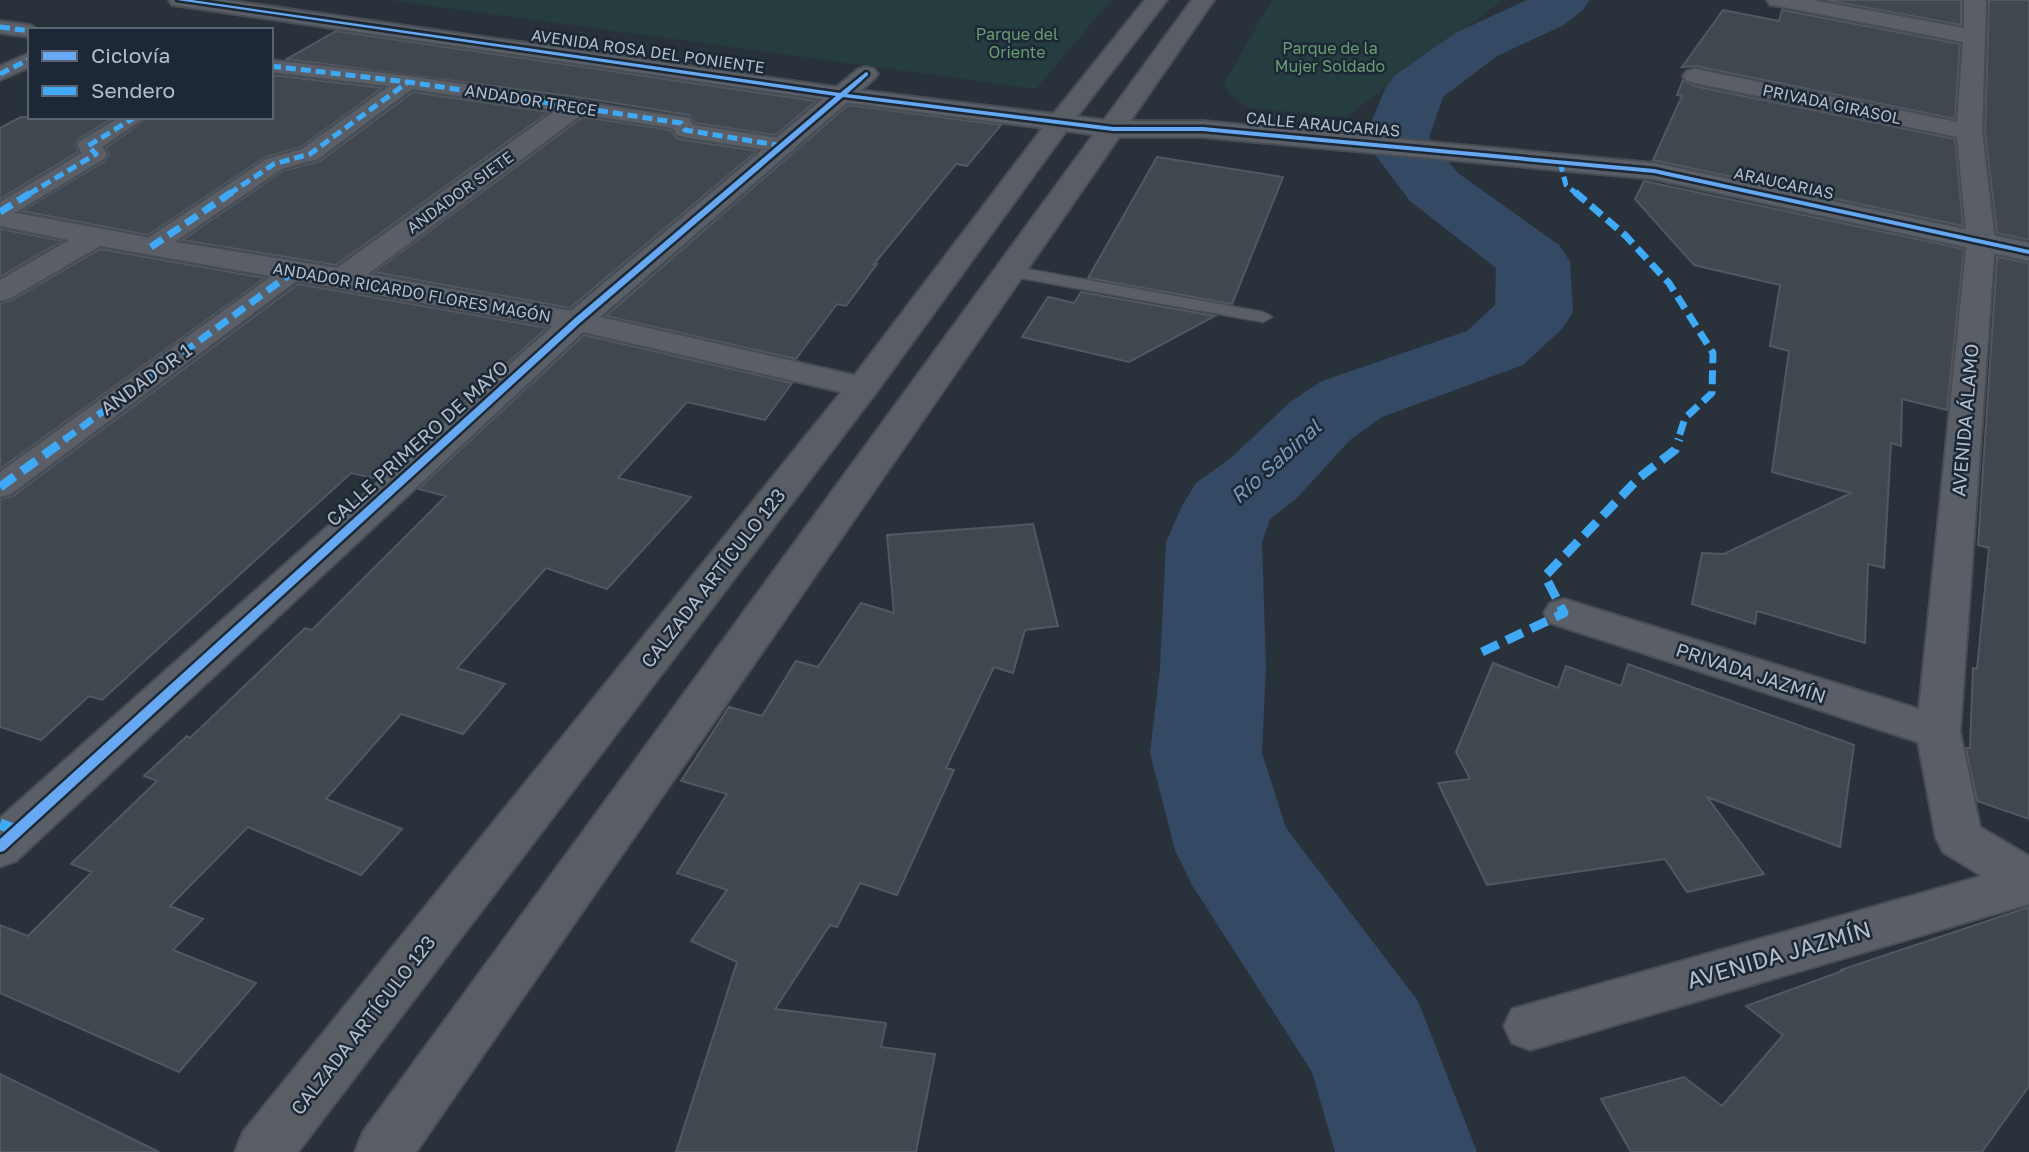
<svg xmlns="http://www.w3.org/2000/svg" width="2029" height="1152" viewBox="0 0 2029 1152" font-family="'Golos Text',sans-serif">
	<rect width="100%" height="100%" fill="#29313a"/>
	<path fill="#263d40" d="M 389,0 L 1111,0 L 1036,89 Z
		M 1272,0 L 1503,0 L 1346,117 L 1249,108 L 1231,96 L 1224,83 Z"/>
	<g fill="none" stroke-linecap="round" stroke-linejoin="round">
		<path fill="#344a64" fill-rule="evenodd" d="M 1527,0 L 1590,0 L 1582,11 L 1562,26 L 1497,56 L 1443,97 L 1429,138 L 1458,173 L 1559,245 L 1570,261 L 1573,312 L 1562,329 L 1523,365 L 1382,417 L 1350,440 L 1296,499 L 1270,519 L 1262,542 L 1266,668 L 1262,753 L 1286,828 L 1418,1001 L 1477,1152 L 1335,1152 L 1312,1072 L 1192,885 L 1175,850 L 1150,753 L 1160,668 L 1166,542 L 1183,504 L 1196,483 L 1232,457 L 1290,402 L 1322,381 L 1467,331 L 1495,305 L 1496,268 L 1410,201 L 1364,140 L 1385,89 L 1394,76 L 1457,32 Z"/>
	</g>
	<path fill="#40474e" stroke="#515861" stroke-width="2" d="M 1826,0 L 1961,0 L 1961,25 Z
		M 1989,0 L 2029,0 L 2029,240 L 1997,233 L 1985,132 Z
		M 1723,10 L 1779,21 L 1782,10 L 1960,44 L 1955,119 L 1696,66 L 1682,67 Z
		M 336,31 L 816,101 L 776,135 L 695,123 L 689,115 L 577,97 L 287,59 Z
		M 271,75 L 382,88 L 301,147 L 265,157 L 148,235 L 22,211 L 105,161 L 109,155 L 106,148 L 149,117 L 271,117 Z
		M 1683,80 L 1694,86 L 1955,139 L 1963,226 L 1653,160 L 1682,96 L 1677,95 Z
		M 413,92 L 549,112 L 336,265 L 182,240 L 283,171 L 320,161 Z
		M 848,105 L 1001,125 L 967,166 L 956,164 L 874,264 L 877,264 L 846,306 L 837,304 L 796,359 L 606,316 Z
		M 21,117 L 114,117 L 79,139 L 75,145 L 78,152 L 0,199 L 0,128 Z
		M 583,117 L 671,130 L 676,138 L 684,140 L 757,151 L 570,308 L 374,272 Z
		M 1157,157 L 1283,177 L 1232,304 L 1088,278 Z
		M 1644,181 L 1964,249 L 1947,410 L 1902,399 L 1901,446 L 1891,443 L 1884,568 L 1868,564 L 1865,643 L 1757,611 L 1755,624 L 1692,604 L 1702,553 L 1724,554 L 1851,493 L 1772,472 L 1789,351 L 1770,346 L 1780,285 L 1694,265 L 1635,199 Z
		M 0,229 L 62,241 L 0,277 Z
		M 100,249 L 265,278 L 0,469 L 0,303 L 12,300 Z
		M 1997,257 L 2029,263 L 2029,819 L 1977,801 L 1966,748 L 1970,748 L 1973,668 L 1977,669 L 1989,548 L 1978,545 Z
		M 298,284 L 547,328 L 377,479 L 351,473 L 102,700 L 89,696 L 41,740 L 0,727 L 0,499 L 13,496 Z
		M 1081,292 L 1215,316 L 1129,362 L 1022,337 L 1048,297 L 1074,303 Z
		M 584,335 L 792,383 L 765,420 L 687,402 L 618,478 L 691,497 L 607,589 L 546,568 L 457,668 L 505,684 L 463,734 L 401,714 L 326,799 L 402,829 L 361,875 L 248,827 L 170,906 L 203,919 L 173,950 L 256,983 L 179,1072 L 0,993 L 0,925 L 28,936 L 92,872 L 71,864 L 157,781 L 144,776 L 187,736 L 190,738 L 305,628 L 312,630 L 446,496 L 418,489 Z
		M 1033,524 L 1058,626 L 1025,630 L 1013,673 L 994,667 L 946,768 L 954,770 L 897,895 L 860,883 L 837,927 L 830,925 L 775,1009 L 886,1023 L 881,1047 L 935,1054 L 916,1152 L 676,1152 L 737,962 L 691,941 L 727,890 L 677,873 L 727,794 L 681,781 L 729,707 L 762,716 L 796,661 L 818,667 L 861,603 L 894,613 L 887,535 Z
		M 1493,663 L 1558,688 L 1566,666 L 1621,686 L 1628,664 L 1854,745 L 1840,847 L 1707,797 L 1764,874 L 1687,892 L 1665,859 L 1487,885 L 1438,783 L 1470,779 L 1456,752 Z
		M 2029,907 L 2029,1086 L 1982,1152 L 1631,1152 L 1601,1099 L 1684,1077 L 1722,1106 L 1783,1035 L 1746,1006 L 1842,971 L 1841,970 Z
		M 0,1074 L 159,1152 L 0,1152 Z"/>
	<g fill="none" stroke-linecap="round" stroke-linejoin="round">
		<defs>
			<path id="service" d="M 1010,266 L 1263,312 L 1272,317 L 1263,322 L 1004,275 L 1001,271 Z"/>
			<path id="pedestrian" d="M 0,21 L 30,25 L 39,30 L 30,30 L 30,37 L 0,33 Z
				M 30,53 L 30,67 L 0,80 L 0,66 Z
				M 271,60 L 408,76 L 681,117 L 689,118 L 693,125 L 785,139 L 793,141 L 796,146 L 793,151 L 785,153 L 685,137 L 677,135 L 673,128 L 412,89 L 318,159 L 282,169 L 160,252 L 151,254 L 142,252 L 139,247 L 142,242 L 266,159 L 302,149 L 389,86 L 271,72 Z
				M 120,117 L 146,117 L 102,147 L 107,154 L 104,159 L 8,217 L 0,219 L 0,202 L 82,153 L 77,146 L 80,141 Z
				M 293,264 L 302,267 L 306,272 L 302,277 L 11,494 L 0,497 L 0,472 L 284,267 Z"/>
			<path id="minor" d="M 1767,0 L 1812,0 L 1964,28 L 1964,0 L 1986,0 L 1982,132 L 1995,241 L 1960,732 L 1980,827 L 2029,856 L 2029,904 L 1530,1050 L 1512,1043 L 1504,1026 L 1512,1009 L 1982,876 L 1943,852 L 1936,838 L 1918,742 L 1550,623 L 1544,613 L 1550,603 L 1564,599 L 1919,709 L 1967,241 L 1957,137 L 1695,83 L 1687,81 L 1683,76 L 1687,71 L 1695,69 L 1957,122 L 1963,42 L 1778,6 L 1770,5 Z
				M 866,67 L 874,69 L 878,74 L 874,79 L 600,317 L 875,380 L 879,387 L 875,394 L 863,397 L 583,332 L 16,861 L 0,867 L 0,818 L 553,326 L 100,246 L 11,298 L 0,301 L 0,280 L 69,240 L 0,226 L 0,210 L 151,238 L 337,268 L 567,102 L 576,100 L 585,102 L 588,107 L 585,112 L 368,274 L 571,311 L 858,69 Z"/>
			<path id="tertiary" d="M 169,0 L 225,0 L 842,88 L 1113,121 L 1203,121 L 1654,163 L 2029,243 L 2029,261 L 1654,179 L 1203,137 L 1113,137 L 842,102 L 180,6 L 172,5 Z"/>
			<path id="secondary" d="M 1145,0 L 1167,0 L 1069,127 L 875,394 L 298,1152 L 235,1152 L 243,1132 L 851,380 L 1051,117 Z
				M 1192,0 L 1214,0 L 416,1152 L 355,1152 L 363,1132 Z"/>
		</defs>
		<use href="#service" stroke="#484d54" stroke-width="3"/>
		<use href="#pedestrian" stroke="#484d54" stroke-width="4"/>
		<use href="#minor" stroke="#484d54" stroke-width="4"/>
		<use href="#tertiary" stroke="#484d54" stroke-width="4"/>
		<use href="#secondary" stroke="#484d54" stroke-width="4"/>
		<use href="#service" fill="#5a5f67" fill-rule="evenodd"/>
		<use href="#pedestrian" fill="#5a5f67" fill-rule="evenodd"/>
		<use href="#minor" fill="#5a5f67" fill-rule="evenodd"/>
		<use href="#tertiary" fill="#5a5f67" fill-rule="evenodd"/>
		<use href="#secondary" fill="#595e65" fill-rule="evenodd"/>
		<path stroke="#3fa9f5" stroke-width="5" stroke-dasharray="10 5" stroke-linecap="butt" d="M 0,27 L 30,31
			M 271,66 L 408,82 L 681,123 L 685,130 L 783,146
			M 0,74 L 30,59
			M 1560,162 L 1566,185 L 1577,194
			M 29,194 L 96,154 L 88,146 L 135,117
			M 229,194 L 274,164 L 310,154 L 408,82"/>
		<path stroke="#3fa9f5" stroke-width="7" stroke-dasharray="14 7" stroke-linecap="butt" d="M 1575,192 L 1626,236 L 1669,283 L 1713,353 L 1712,393 L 1685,418 L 1678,440
			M 0,212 L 32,192
			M 151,247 L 232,192
			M 64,440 L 293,272"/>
		<path stroke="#3fa9f5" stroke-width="9" stroke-dasharray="18 9" stroke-linecap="butt" d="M 0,487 L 66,439
			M 1482,652 L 1564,613 L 1545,576 L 1640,477 L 1675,450 L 1679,439"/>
		<path stroke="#3fa9f5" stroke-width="11" stroke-dasharray="23 11" stroke-linecap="butt" d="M 0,824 L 18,831"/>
		<defs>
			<path id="cycleway" d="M 177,0 L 192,0 L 840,93 L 866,72 L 868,73 L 868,75 L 847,94 L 1113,127 L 1203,127 L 1654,169 L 2029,250 L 2029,254 L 1654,173 L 1203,131 L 1113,131 L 843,97 L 580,323 L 4,851 L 0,852 L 0,839 L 574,319 L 836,96 Z"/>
		</defs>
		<use href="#cycleway" stroke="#1c2835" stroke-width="5"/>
		<use href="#cycleway" fill="#66a8f1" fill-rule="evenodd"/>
	</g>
	<g text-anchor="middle" stroke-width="5" stroke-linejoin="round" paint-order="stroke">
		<g font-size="16" fill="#689d72" stroke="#1c2835">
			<text x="1017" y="40">Parque del<tspan x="1017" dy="18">Oriente</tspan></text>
			<text x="1330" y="54">Parque de la<tspan x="1330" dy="18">Mujer Soldado</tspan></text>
		</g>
		<g font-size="16" fill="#b3bdcb" stroke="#1c2835">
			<text transform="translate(648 51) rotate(8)" y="6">AVENIDA ROSA DEL PONIENTE</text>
			<text transform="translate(531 100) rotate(9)" y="6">ANDADOR TRECE</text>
			<text transform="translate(1832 104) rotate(12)" y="6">PRIVADA GIRASOL</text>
			<text transform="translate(1323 124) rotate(5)" y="6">CALLE ARAUCARIAS</text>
			<text transform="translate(1784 183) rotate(12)" y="6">ARAUCARIAS</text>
			<text transform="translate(460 192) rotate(-36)" y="6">ANDADOR SIETE</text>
			<text transform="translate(412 292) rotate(10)" y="6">ANDADOR RICARDO FLORES MAGÓN</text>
		</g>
		<g font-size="19" fill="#b3bdcb" stroke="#1c2835">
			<text transform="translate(146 379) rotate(-36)" y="7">ANDADOR 1</text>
			<text transform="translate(1965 420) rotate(-85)" y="7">AVENIDA ÁLAMO</text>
			<text transform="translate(417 443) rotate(-42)" y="7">CALLE PRIMERO DE MAYO</text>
			<text transform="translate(713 578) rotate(-52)" y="7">CALZADA ARTÍCULO 123</text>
			<text transform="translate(1751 673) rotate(18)" y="7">PRIVADA JAZMÍN</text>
			<text transform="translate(363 1025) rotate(-52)" y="7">CALZADA ARTÍCULO 123</text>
		</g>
		<g font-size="21" font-style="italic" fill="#7996b4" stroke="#1c2835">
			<text transform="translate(1276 462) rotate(-42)" y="7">Río Sabinal</text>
		</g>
		<g font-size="23" fill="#b3bdcb" stroke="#1c2835">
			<text transform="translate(1779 955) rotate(-16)" y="8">AVENIDA JAZMÍN</text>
		</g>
	</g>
	<rect x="28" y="28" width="245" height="91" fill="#1c2835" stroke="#586471" stroke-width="2"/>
	<rect x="42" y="51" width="35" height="10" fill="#66a8f1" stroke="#586471" stroke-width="2"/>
	<text x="91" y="63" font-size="21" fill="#b3bdcb">Ciclovía</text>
	<rect x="42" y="86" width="35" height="10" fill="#3fa9f5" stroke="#586471" stroke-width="2"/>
	<text x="91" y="98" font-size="21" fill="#b3bdcb">Sendero</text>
</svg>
